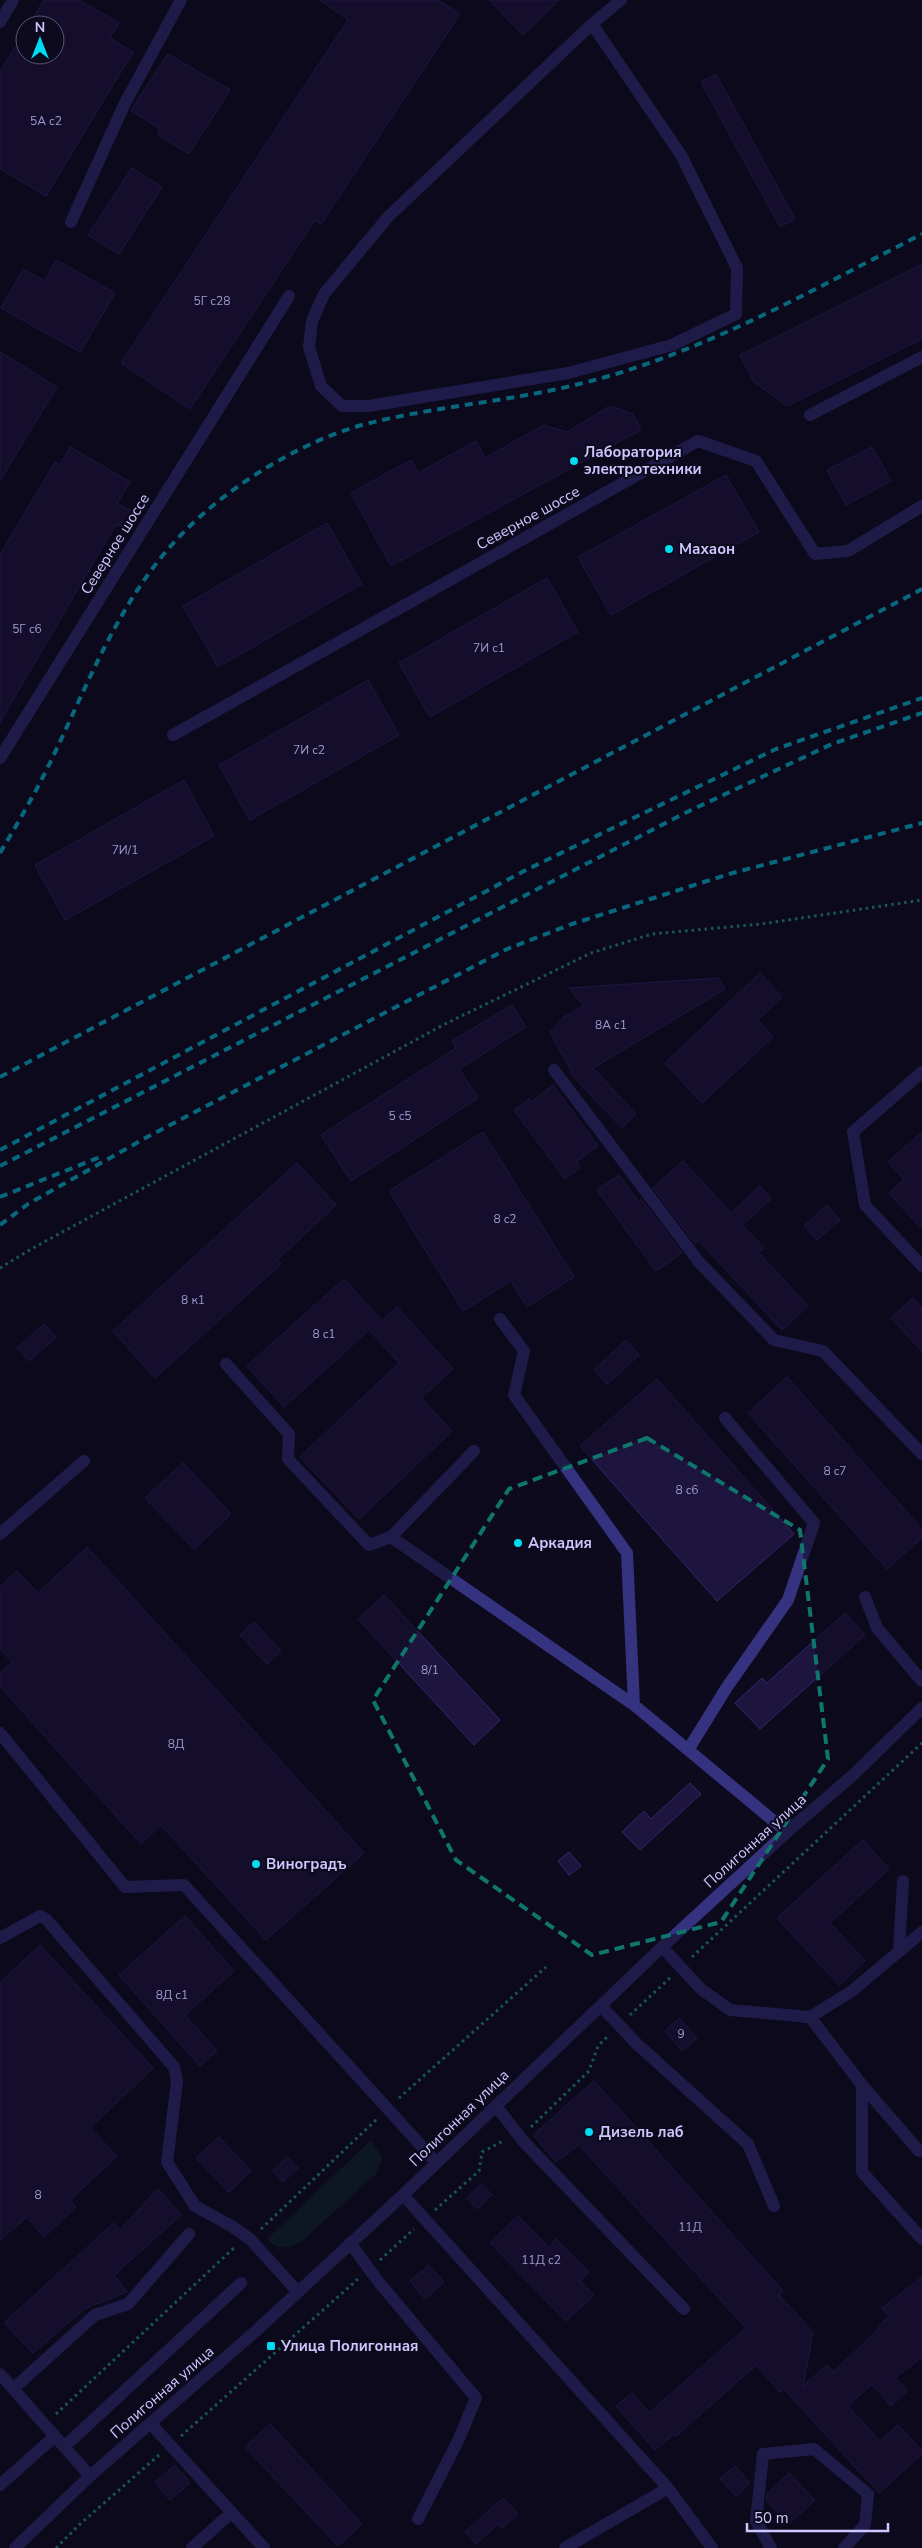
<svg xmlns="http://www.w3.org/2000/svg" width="922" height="2548" viewBox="0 0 922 2548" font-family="'Nunito Sans',sans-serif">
	<rect width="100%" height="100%" fill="#0d0a1d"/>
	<path fill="#0d2826" d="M 371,2140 L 382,2157 L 377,2173 L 301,2242 C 290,2249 276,2250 267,2239 Z"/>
	<path fill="#1e153f" stroke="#34266d" d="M 44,0 L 79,0 L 119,23 L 110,38 L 133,52 L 46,196 L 0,169 L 0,72 L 25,31 L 25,55 L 55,55 L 55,25 L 29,25 Z
		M 320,0 L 438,0 L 460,14 L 321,224 L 315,220 L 190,409 L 121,363 L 348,20 Z
		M 489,0 L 559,0 L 523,35 Z
		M 168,54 L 230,90 L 189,154 L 157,134 L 160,129 L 131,110 Z
		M 716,74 L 795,219 L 780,227 L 701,82 Z
		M 132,168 L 162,187 L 119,254 L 88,235 Z
		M 56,260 L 115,293 L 80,352 L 1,308 L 23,269 L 45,281 Z
		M 922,264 L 922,339 L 787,406 L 754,382 L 740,355 Z
		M 0,352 L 57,387 L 0,481 Z
		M 610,406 L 633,414 L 641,430 L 391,566 L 351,493 L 411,460 L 418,473 L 476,441 L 485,458 L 544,425 L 567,432 Z
		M 70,447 L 130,482 L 117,503 L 135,513 L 125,530 L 116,524 L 0,722 L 0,555 L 55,462 L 60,465 Z
		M 872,447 L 891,481 L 846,505 L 827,470 Z
		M 726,475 L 759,532 L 611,615 L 578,557 Z
		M 327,523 L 362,584 L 218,667 L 183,606 Z
		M 547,578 L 578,632 L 430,717 L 399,663 Z
		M 368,680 L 399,735 L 250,820 L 219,765 Z
		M 184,780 L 214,836 L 65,920 L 35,865 Z
		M 760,973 L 782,997 L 758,1020 L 773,1037 L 702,1103 L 665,1063 Z
		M 719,978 L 725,989 L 593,1068 L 636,1114 L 622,1128 L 570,1073 L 572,1072 L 550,1032 L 564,1017 L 584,1006 L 569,988 Z
		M 512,1005 L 526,1027 L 459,1069 L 478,1098 L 351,1181 L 321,1135 L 456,1048 L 452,1041 Z
		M 553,1085 L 598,1146 L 576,1162 L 580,1168 L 565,1179 L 514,1110 L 529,1099 L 531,1102 Z
		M 483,1132 L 574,1277 L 527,1307 L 511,1281 L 463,1311 L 389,1191 Z
		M 922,1132 L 922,1229 L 889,1193 L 904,1179 L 888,1162 Z
		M 683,1161 L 731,1213 L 760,1186 L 771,1199 L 742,1225 L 764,1248 L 759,1253 L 808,1306 L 782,1330 L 699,1241 L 695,1243 L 653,1188 Z
		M 297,1163 L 336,1205 L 277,1260 L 281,1264 L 155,1378 L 113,1331 Z
		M 619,1175 L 639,1202 L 641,1199 L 682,1253 L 656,1271 L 597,1190 Z
		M 827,1205 L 840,1220 L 817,1240 L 804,1226 Z
		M 344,1279 L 382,1321 L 397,1307 L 453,1369 L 421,1398 L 452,1431 L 359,1519 L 300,1457 L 399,1363 L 369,1330 L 284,1407 L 247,1366 Z
		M 913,1298 L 922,1308 L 922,1351 L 891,1318 Z
		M 44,1324 L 56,1337 L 29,1361 L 17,1348 Z
		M 626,1340 L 639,1355 L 607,1384 L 594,1370 Z
		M 787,1377 L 922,1529 L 922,1538 L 887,1569 L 748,1413 Z
		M 657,1379 L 794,1534 L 717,1601 L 580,1446 Z
		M 183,1463 L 231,1514 L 194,1549 L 145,1498 Z
		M 87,1547 L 364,1853 L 266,1940 L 161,1825 L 141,1844 L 0,1686 L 0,1673 L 12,1662 L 0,1649 L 0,1587 L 17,1571 L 38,1593 Z
		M 384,1595 L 500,1720 L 474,1745 L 358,1619 Z
		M 845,1613 L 865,1635 L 760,1729 L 735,1703 L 762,1678 L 767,1683 Z
		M 254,1622 L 281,1651 L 267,1664 L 240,1635 Z
		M 690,1783 L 701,1794 L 640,1850 L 622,1832 L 644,1811 L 651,1819 Z
		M 863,1840 L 889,1869 L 830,1923 L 865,1961 L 839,1985 L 777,1918 Z
		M 569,1852 L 581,1866 L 569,1875 L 558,1861 Z
		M 185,1916 L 234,1971 L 185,2015 L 217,2051 L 200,2066 L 119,1975 Z
		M 40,1945 L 153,2068 L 90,2128 L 117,2156 L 70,2200 L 76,2207 L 44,2237 L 27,2217 L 0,2240 L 0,1983 Z
		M 679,2018 L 697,2038 L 682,2051 L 665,2031 Z
		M 594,2081 L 783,2291 L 779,2295 L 813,2332 L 803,2386 L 827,2365 L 833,2372 L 879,2329 L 877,2327 L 889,2317 L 882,2308 L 922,2277 L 922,2357 L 895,2378 L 907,2391 L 891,2406 L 872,2384 L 848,2406 L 880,2441 L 898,2425 L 922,2451 L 922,2454 L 879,2493 L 784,2389 L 780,2392 L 756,2365 L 676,2436 L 674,2434 L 655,2450 L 616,2406 L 632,2393 L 649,2413 L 746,2328 L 579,2145 L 556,2162 L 533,2135 Z
		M 219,2137 L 251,2171 L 229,2192 L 196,2158 Z
		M 287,2157 L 298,2168 L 283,2182 L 273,2171 Z
		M 482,2184 L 492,2195 L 477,2209 L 467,2198 Z
		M 158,2189 L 181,2215 L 114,2275 L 127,2292 L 84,2309 L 33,2353 L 4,2323 L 114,2223 L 120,2230 Z
		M 518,2216 L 549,2247 L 556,2239 L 589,2272 L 580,2281 L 594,2295 L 566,2321 L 490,2243 Z
		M 429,2265 L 444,2282 L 425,2299 L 410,2281 Z
		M 270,2424 L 362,2524 L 338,2546 L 245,2447 Z
		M 175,2465 L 190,2483 L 170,2500 L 155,2482 Z
		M 735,2466 L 750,2483 L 736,2496 L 720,2479 Z
		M 789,2473 L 815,2500 L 789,2524 L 766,2501 L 767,2494 Z
		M 503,2498 L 518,2514 L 502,2528 L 498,2524 L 476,2544 L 465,2532 Z"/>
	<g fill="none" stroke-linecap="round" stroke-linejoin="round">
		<path stroke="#25b4ab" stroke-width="3" stroke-dasharray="2.5 4" stroke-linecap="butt" d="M 0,1268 L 33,1248 L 445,1024 L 591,953 L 652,934 L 761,924 L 922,900
			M 692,1957 L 922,1743
			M 630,2015 L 671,1977
			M 399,2098 L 546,1967
			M 531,2127 L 589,2071 L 598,2046 L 609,2035
			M 435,2210 L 479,2171 L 482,2152 L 505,2140
			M 261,2229 L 378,2118
			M 380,2260 L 414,2229
			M 56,2414 L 236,2246
			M 181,2436 L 358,2279
			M 56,2548 L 79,2525 L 159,2455"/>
		<path stroke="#35327f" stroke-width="12" d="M 0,22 L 13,0
			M 592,24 L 681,155 L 737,268 L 736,314 L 672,345 L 568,373 L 369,406 L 342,406 L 321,386 L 309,347 L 312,321 L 324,294 L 388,217 L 592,24 L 621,0
			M 71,222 L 125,103 L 181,0
			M 810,415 L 922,357
			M 173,735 L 698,441 L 756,461 L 815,554 L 848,551 L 922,506
			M 0,758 L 289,296
			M 554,1070 L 699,1262 L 774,1340 L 823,1351 L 922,1454
			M 922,1072 L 853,1132 L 865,1205 L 922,1266
			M 500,1319 L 524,1351 L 514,1395 L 627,1553 L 634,1705
			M 226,1364 L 289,1434 L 288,1459 L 369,1545 L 391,1537 L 634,1705 L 787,1832
			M 0,1534 L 84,1461
			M 391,1537 L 474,1451
			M 865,1597 L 877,1628 L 922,1681
			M 0,1733 L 125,1887 L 184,1885 L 436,2162
			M 688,1750 L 727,1687 L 788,1600 L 814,1523 L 725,1418
			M 0,1938 L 40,1916 L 46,1919 L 174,2067 L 177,2081 L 167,2162 L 195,2206 L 233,2227 L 250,2239 L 298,2292
			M 662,1947 L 701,1989 L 730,2010 L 810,2017 L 862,2085 L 862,2172 L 922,2239
			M 899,1950 L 903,1881
			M 601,2006 L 637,2044 L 748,2144 L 774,2206
			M 802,2017 L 810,2017 L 852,1991 L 922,1932
			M 862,2085 L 919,2151 L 922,2150
			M 496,2106 L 524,2142 L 684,2309
			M 403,2195 L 668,2488 L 712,2548
			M 350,2243 L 378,2281 L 476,2398 L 458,2441 L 418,2519
			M 0,2374 L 90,2476
			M 14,2388 L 95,2315 L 128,2304 L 189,2234
			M 151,2424 L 264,2548
			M 64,2447 L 241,2283
			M 0,2485 L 54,2437
			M 15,2548 L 90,2476 L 257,2330 L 403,2195 L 662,1947 L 787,1832 L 852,1776 L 922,1708
			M 192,2548 L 231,2513
			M 565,2548 L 668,2488
			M 771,2548 L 756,2521 L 763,2454 L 814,2449 L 868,2494 L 865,2525 L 844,2548"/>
		<path stroke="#00dbf2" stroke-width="4" stroke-dasharray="8 6" stroke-linecap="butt" d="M 0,853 C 16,826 32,799 46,771 C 86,690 117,601 181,535 C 229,485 308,436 378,421 C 447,405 519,400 587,382 C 705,352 814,289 922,234
			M 0,1077 L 922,589
			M 0,1150 L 526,870 L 776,749 L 922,698
			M 0,1166 L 685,813 L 832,744 L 922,713
			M 0,1197 L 100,1157
			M 0,1225 L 28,1204 L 149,1136 L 507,949 L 572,924 L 729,874 L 922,823"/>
	</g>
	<path d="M0 0H922V2548H0ZM 647,1438 L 800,1530 L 828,1759 L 721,1922 L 592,1955 L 456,1860 L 373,1700 L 509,1489 Z" fill="#0d0a1d" fill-opacity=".55" fill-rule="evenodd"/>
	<path fill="none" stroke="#0f766e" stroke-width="4" stroke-dasharray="10 6" stroke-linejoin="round" d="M 647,1438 L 800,1530 L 828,1759 L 721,1922 L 592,1955 L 456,1860 L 373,1700 L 509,1489 Z"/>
	<g fill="#00dbf2" stroke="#0d0a1d" stroke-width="2">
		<circle cx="574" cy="461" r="5"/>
		<circle cx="669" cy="549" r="5"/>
		<circle cx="518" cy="1543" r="5"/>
		<circle cx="256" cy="1864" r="5"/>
		<circle cx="589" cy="2132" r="5"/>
		<rect x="266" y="2341" width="10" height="10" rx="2.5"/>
	</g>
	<g text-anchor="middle" stroke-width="4.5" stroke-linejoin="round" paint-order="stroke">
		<g font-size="12" fill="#a19acf">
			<text x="46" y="125">5А с2</text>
			<text x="212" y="305">5Г с28</text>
			<text x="27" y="633">5Г с6</text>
			<text x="489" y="652">7И с1</text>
			<text x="309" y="754">7И с2</text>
			<text x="125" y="854">7И/1</text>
			<text x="611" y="1029">8А с1</text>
			<text x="400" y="1120">5 с5</text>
			<text x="505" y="1223">8 с2</text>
			<text x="193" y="1304">8 к1</text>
			<text x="324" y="1338">8 с1</text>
			<text x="835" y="1475">8 с7</text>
			<text x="687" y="1494">8 с6</text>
			<text x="430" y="1674">8/1</text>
			<text x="176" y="1748">8Д</text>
			<text x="172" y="1999">8Д с1</text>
			<text x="681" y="2038">9</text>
			<text x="38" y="2199">8</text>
			<text x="690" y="2231">11Д</text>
			<text x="541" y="2264">11Д с2</text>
		</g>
		<g font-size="15" font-weight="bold" fill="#cdc7ff" stroke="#0d0a1d" text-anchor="start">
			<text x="584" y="457">Лаборатория<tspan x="584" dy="17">электротехники</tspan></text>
			<text x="679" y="554">Махаон</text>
			<text x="528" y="1548">Аркадия</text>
			<text x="266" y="1869">Виноградъ</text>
			<text x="599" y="2137">Дизель лаб</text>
			<text x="281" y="2351">Улица Полигонная</text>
		</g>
		<g font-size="15" fill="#cdc7ff" stroke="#0d0a1d">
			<text transform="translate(528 518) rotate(-29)" y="5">Северное шоссе</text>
			<text transform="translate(115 544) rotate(-58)" y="5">Северное шоссе</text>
			<text transform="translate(755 1841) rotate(-42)" y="5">Полигонная улица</text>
			<text transform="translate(459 2118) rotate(-44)" y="5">Полигонная улица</text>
			<text transform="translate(162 2392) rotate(-41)" y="5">Полигонная улица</text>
		</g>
	</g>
	<g transform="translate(40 40)"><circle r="24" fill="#0d0a1d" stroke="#5a5677"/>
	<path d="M0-4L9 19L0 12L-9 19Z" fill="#00dbf2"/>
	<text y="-8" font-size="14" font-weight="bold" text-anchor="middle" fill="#cdc7ff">N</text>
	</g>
	<path d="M747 2523v8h141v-8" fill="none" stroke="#cdc7ff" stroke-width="2.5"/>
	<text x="754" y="2523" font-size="15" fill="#cdc7ff" stroke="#0d0a1d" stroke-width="4" paint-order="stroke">50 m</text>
</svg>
